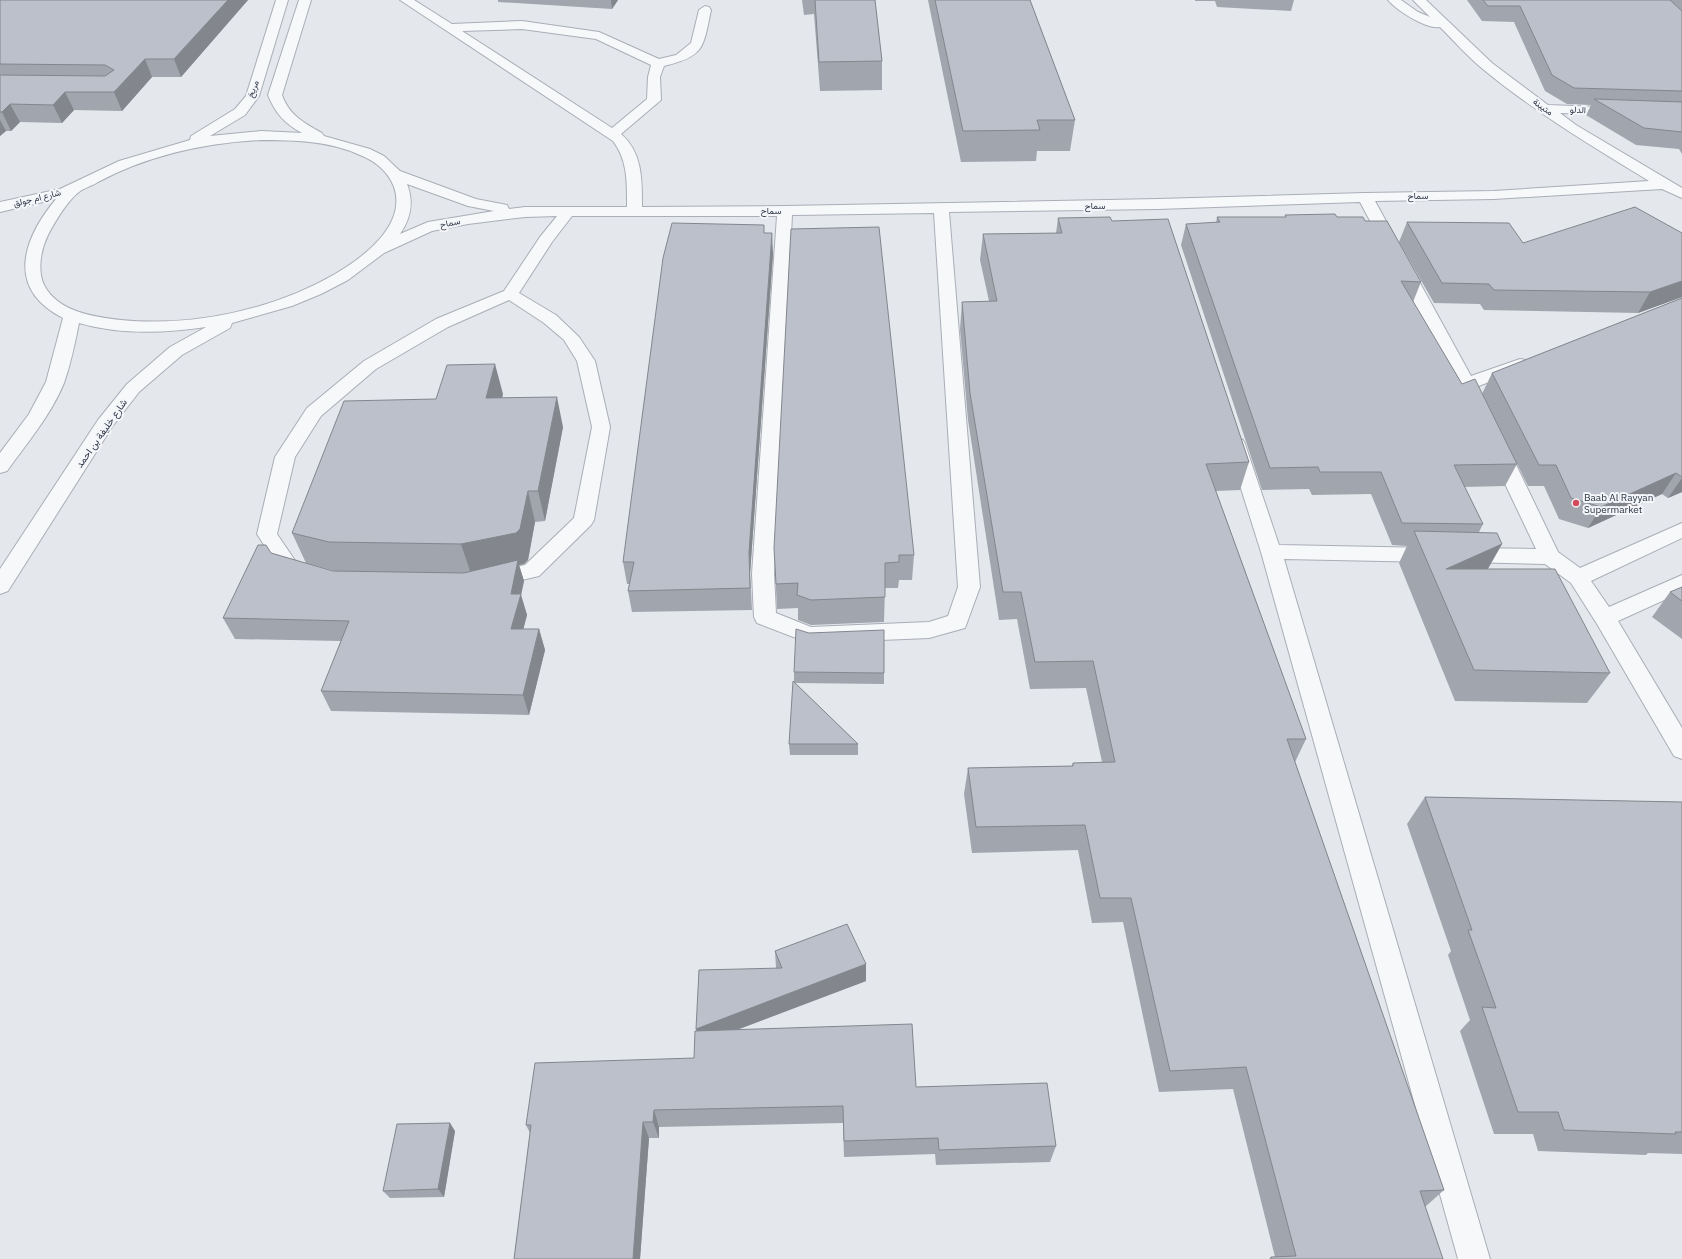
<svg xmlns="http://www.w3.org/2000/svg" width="1682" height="1259" viewBox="0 0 1682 1259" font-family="'IBM Plex Sans',Vazirmatn,sans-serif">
	<rect width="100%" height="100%" fill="#e4e7ec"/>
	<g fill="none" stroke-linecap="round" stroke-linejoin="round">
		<defs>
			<path id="minor" d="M 276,0 L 288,0 L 259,96 L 245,115 L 210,136 L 261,131 L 302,133 C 285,124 275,113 268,95 L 299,0 L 311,0 L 282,95 C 289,115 304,123 322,133 L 324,136 L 370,149 L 384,156 L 400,171 L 476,199 L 507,205 L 509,209 L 525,207 L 627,207 C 627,183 628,161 613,141 L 400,0 L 414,0 L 452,24 L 522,21 L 599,32 L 659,59 L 676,55 L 691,43 L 699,10 L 705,6 L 709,7 L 711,10 C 703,48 705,56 664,66 L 660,77 L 661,100 L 621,134 C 643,153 642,181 642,207 L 785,206 L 1158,199 L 1365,193 L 1494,191 L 1649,181 C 1592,146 1535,112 1484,70 C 1468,57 1454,41 1440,27 C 1427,30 1396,10 1388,0 L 1401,0 L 1418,12 L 1430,17 L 1413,0 L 1426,0 L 1492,63 L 1548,105 L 1624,108 L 1626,111 L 1624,114 L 1619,115 L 1560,113 L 1576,125 L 1682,188 L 1682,198 L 1662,189 L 1494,199 L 1375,201 L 1471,376 L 1520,359 L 1526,360 L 1529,364 L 1526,368 L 1476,387 L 1489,410 L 1487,414 L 1480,416 L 1473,414 L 1471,410 L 1360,202 L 1158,209 L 949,212 L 980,587 L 965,628 L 929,638 L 809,643 L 757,623 L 754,617 L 752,574 L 777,216 L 572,216 L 552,242 L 519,293 L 556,315 L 579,337 L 595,361 L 610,427 L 594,520 L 591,525 L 539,576 L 492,587 L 485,584 L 481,579 L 485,574 L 525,565 L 574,518 L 592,427 L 577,361 L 564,340 L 544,323 L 509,300 L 448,327 L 376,369 L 321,416 L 295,457 L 277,534 L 296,562 L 312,567 L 316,572 L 312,577 L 305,579 L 282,573 L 257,534 L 275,457 L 307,408 L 364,361 L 436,319 L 504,291 L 540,237 L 557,216 L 525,217 L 468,224 L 432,231 L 384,253 L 348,280 L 321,294 L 292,306 L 232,323 L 230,328 L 182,355 L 139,392 L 112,427 L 8,591 L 0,594 L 0,569 L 98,420 L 127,384 L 170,347 L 206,327 C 165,333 120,335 79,323 C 75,343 71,363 64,383 C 51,415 27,443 7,471 L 0,473 L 0,453 L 29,414 L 46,382 L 63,318 C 6,289 22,240 56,199 L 0,212 L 0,202 L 60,189 L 119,161 L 190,140 L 191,136 L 235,109 L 246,96 ZM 522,29 L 596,39 L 651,65 L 648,77 L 647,99 L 612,128 L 462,31 ZM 261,140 C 294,140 330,141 360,155 C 375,161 388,171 394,187 C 407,225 364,257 335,274 C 273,310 193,327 121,320 C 94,317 58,312 44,285 C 37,270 41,249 48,235 C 55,222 67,201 79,192 C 84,188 92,186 98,182 C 149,155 204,143 261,140 ZM 407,184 L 468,206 L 494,211 L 428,222 L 400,234 C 411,218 414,202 407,184 ZM 934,213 L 958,587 L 948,616 L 929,622 L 811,627 L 776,613 L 774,574 L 792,215 Z
				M 1236,438 L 1243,440 L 1245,444 L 1279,545 L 1432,548 L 1439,550 L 1442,555 L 1439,560 L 1432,562 L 1284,559 L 1490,1259 L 1458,1259 L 1261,552 L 1227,444 L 1229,440 Z
				M 1498,442 L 1505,444 L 1508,448 L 1558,552 L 1580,568 L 1682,523 L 1682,538 L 1591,581 L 1609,607 L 1682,575 L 1682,592 L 1618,621 L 1682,728 L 1682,759 L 1674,756 L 1597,624 L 1571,583 L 1545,564 L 1464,562 L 1457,560 L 1454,555 L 1457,550 L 1464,548 L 1536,549 L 1488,448 L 1491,444 Z"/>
		</defs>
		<use href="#minor" stroke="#a9aeb7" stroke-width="2"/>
		<use href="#minor" fill="#f7f8fa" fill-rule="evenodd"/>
	</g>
	<path fill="#a1a5ae" d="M 0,0 L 248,0 L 181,77 L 152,77 L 122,111 L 74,110 L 62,123 L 20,122 L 11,131 L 6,131 L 0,136 Z
		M 498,0 L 618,0 L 612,9 L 498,2 Z
		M 802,0 L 875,0 L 882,61 L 882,90 L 820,91 L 814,14 L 804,15 Z
		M 928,0 L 1030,0 L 1075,120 L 1070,151 L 1037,151 L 1036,161 L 961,162 Z
		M 1195,0 L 1294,0 L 1291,11 L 1217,7 L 1215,1 L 1195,1 Z
		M 1467,0 L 1682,0 L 1682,154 L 1679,149 L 1636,145 L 1586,115 L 1591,105 L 1567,104 L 1545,91 L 1514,22 L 1482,21 Z
		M 1285,215 L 1337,217 L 1365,221 L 1421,282 L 1413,302 L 1462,384 L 1517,464 L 1505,486 L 1464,487 L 1483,524 L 1479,532 L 1502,544 L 1488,569 L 1610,673 L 1587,703 L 1455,701 L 1399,563 L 1407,546 L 1392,545 L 1371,494 L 1312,495 L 1309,489 L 1262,490 L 1181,245 L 1186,224 L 1216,223 L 1217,217 L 1285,217 Z
		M 1058,218 L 1249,462 L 1240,490 L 1216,491 L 1306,739 L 1295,762 L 1444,1190 L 1425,1207 L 1443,1259 L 1269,1259 L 1271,1257 L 1275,1257 L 1233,1089 L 1159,1092 L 1123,922 L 1092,923 L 1078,850 L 972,853 L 964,794 L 968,768 L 1072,766 L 1073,763 L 1102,762 L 1086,688 L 1030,689 L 1017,619 L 999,620 L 968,420 L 960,329 L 962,302 L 989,301 L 980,260 L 983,234 L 1056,233 Z
		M 1407,222 L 1523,243 L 1682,233 L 1682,297 L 1638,313 L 1484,310 L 1480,304 L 1434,303 L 1399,242 Z
		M 765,233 L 773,254 L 750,574 L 752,610 L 632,612 L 628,591 L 630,584 L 627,584 L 623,562 Z
		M 1682,298 L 1682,492 L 1668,498 L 1662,494 L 1588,528 L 1559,519 L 1544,486 L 1528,486 L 1482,394 L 1492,373 Z
		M 503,394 L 502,398 L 563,427 L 545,521 L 535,522 L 528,560 L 524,564 L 519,565 L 524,581 L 521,595 L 527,615 L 523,629 L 539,629 L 545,650 L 529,715 L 331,711 L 321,691 L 341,641 L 235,639 L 223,618 L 271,553 L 333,571 L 335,571 L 306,563 L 292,533 L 436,399 Z
		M 774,548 L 914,555 L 912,580 L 899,580 L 898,588 L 885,588 L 884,622 L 811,625 L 798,620 L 798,608 L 777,609 Z
		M 1682,587 L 1682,639 L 1652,617 L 1670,592 Z
		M 794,672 L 884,673 L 884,684 L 795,683 L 858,744 L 858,755 L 790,755 L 789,744 L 794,681 Z
		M 1425,797 L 1682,802 L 1682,1154 L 1648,1153 L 1646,1155 L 1538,1151 L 1533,1134 L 1494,1134 L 1460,1031 L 1470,1020 L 1448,955 L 1451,951 L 1407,824 Z
		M 775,951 L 866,964 L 866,981 L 737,1030 L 916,1087 L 1056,1146 L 1050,1162 L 936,1165 L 935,1154 L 844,1157 L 843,1123 L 659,1127 L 659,1138 L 649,1138 L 640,1259 L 514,1259 L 530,1133 L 526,1125 L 694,1058 L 697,1031 L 776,968 Z
		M 455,1131 L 444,1197 L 390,1198 L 383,1191 Z"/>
	<path fill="#83868d" d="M 228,0 L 248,0 L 181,77 L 174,59 Z
		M 611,0 L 618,0 L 612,9 Z
		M 145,59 L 152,77 L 122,111 L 114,92 Z
		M 65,92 L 74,110 L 62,123 L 53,105 Z
		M 10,104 L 20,122 L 11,131 L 2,112 Z
		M 0,120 L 6,131 L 0,136 Z
		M 772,233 L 773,254 L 750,574 L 752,610 L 749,552 Z
		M 1682,281 L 1682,297 L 1638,313 L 1650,292 Z
		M 495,364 L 503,394 L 494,429 L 486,398 Z
		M 557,397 L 563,427 L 545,521 L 538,491 Z
		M 1676,473 L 1662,494 L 1588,528 L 1601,507 Z
		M 1682,478 L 1682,492 L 1668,498 Z
		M 528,491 L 535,522 L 528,560 L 524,564 L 519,565 L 524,581 L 521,595 L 527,615 L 518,650 L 511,629 L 511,594 L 471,574 L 461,544 Z
		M 1502,544 L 1484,575 L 1446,569 Z
		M 539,629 L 545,650 L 529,715 L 523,695 Z
		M 866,964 L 866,981 L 699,1044 L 696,1029 Z
		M 654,1110 L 659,1127 L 659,1138 L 653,1122 Z
		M 643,1122 L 649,1138 L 640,1259 L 633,1259 Z
		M 450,1123 L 455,1131 L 444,1197 L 438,1189 Z"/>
	<path fill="#bbc0ca" stroke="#83868d" d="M 0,0 L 228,0 L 174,59 L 145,59 L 114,92 L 65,92 L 53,105 L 10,104 L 2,112 L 0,112 L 0,75 L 105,76 L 114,70 L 105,65 L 0,64 Z
		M 815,0 L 875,0 L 882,61 L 819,62 Z
		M 935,0 L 1030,0 L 1075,120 L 1037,120 L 1040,130 L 963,131 Z
		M 1483,0 L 1670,0 L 1682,11 L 1682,91 L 1574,88 L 1552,75 L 1520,6 L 1488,6 Z
		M 1594,99 L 1682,102 L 1682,132 L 1644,128 Z
		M 1635,207 L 1682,233 L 1682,281 L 1650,292 L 1494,290 L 1489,284 L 1442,283 L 1407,222 L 1509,223 L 1523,243 Z
		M 1335,214 L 1337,217 L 1363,217 L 1365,221 L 1387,221 L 1421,282 L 1401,281 L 1462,384 L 1475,379 L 1517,464 L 1454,465 L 1483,524 L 1402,523 L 1381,472 L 1320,472 L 1318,467 L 1270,468 L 1186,224 L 1220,222 L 1217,217 L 1286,217 L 1285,215 Z
		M 1110,217 L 1112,221 L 1168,219 L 1249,462 L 1206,464 L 1306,739 L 1287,739 L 1444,1190 L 1420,1191 L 1443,1259 L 1271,1259 L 1271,1257 L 1296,1256 L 1246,1067 L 1170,1071 L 1131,898 L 1100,898 L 1085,825 L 976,827 L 968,768 L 1073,766 L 1073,763 L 1115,762 L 1093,661 L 1035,662 L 1021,592 L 1003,592 L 970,393 L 962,302 L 997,301 L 983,234 L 1062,233 L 1058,218 Z
		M 672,223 L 764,225 L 764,233 L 772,233 L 749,552 L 750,588 L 628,591 L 634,562 L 623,562 L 663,258 Z
		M 879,227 L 914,555 L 899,555 L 899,562 L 885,563 L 885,597 L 811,600 L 797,595 L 798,583 L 776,584 L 774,548 L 791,229 Z
		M 1682,298 L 1682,477 L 1676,473 L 1601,507 L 1571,498 L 1556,465 L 1539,465 L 1492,373 Z
		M 495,364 L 486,398 L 557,397 L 538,491 L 528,491 L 520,529 L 516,533 L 461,544 L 329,542 L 292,533 L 344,401 L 436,399 L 447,365 Z
		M 1414,531 L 1497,533 L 1502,544 L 1446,569 L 1555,569 L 1610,673 L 1474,670 Z
		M 258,545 L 266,545 L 271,553 L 333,571 L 464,573 L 518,560 L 511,594 L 521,594 L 511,629 L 539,629 L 523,695 L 321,691 L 349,621 L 223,618 Z
		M 1682,587 L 1682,601 L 1670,592 Z
		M 796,629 L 809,633 L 884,630 L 884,673 L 794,672 Z
		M 793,681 L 858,744 L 789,744 Z
		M 1425,797 L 1682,802 L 1682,1132 L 1675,1132 L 1676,1134 L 1564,1130 L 1558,1112 L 1518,1112 L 1482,1007 L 1496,1008 L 1468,930 L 1472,930 Z
		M 847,924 L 866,964 L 696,1029 L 699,970 L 782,968 L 775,951 Z
		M 912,1024 L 916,1087 L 1047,1083 L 1056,1146 L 939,1150 L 938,1138 L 844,1141 L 843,1106 L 654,1110 L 653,1122 L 643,1122 L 633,1259 L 514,1259 L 531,1125 L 526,1125 L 535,1063 L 694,1058 L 695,1031 Z
		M 450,1123 L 438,1189 L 383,1191 L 397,1124 Z"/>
	<circle fill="#d1495b" stroke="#f4f6f9" stroke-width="1.5" cx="1576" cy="503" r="4"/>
	<g text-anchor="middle" stroke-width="4" stroke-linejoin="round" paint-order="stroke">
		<g font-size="9" fill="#2b3445" stroke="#f4f6f9">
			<text transform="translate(253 89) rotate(-68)" y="3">مريخ</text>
			<text transform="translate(1543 107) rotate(36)" y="3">متيبنة</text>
			<text transform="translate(1578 110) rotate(2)" y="3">الدلو</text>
			<text transform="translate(1418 196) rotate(-1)" y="3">سماح</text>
			<text transform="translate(37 198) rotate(-14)" y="3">شارع ام جولق</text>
			<text transform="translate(1095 206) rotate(-1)" y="3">سماح</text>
			<text x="771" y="214">سماح</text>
			<text transform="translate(450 223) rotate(-12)" y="3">سماح</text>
		</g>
		<g font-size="10" fill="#2b3445" stroke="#f4f6f9">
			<text transform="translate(101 433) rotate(-55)" y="4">شارع خليفة بن احمد</text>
		</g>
		<g font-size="10" fill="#2b3445" stroke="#f4f6f9" text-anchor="start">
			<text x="1584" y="501">Baab Al Rayyan<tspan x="1584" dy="12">Supermarket</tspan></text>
		</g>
	</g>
</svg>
